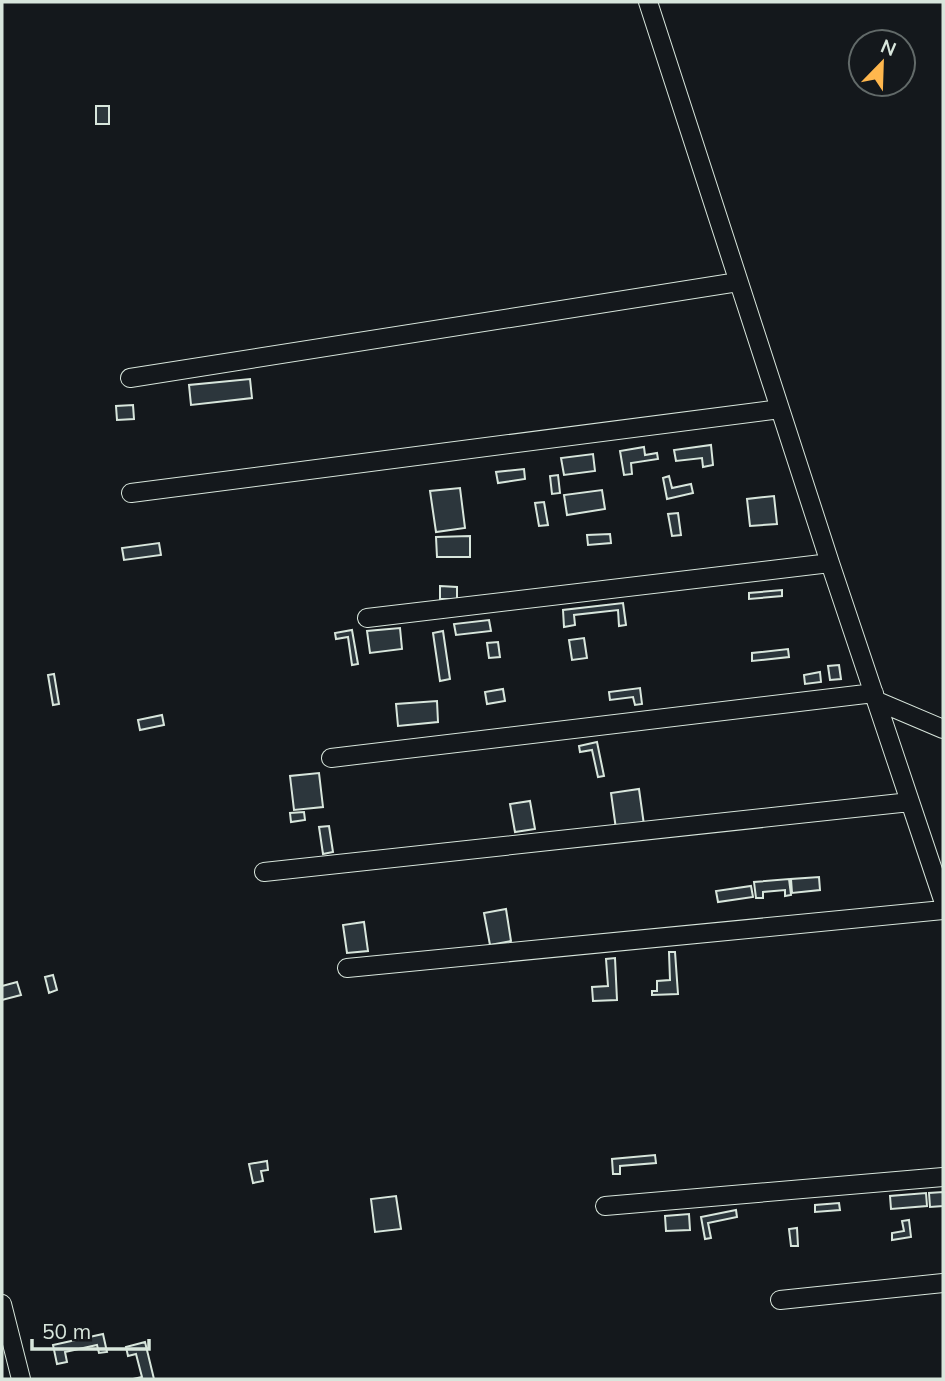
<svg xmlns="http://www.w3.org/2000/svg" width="945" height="1381" viewBox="0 0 945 1381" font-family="Mulish,sans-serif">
	<rect width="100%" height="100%" fill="#14181c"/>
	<path fill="#2c363c" stroke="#d8e6dc" stroke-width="2" d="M 96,106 L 109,106 L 109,124 L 96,124 Z
		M 250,379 L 252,398 L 191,405 L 189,385 Z
		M 133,405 L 134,419 L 117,420 L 116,406 Z
		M 711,445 L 713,465 L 703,467 L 702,458 L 676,461 L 674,450 Z
		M 644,447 L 645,455 L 657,453 L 658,459 L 631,463 L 632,474 L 624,475 L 620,451 Z
		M 593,454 L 595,471 L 564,475 L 561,458 Z
		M 524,469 L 525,479 L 498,483 L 496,472 Z
		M 558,475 L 560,493 L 552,494 L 550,476 Z
		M 669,476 L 672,488 L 691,484 L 693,493 L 667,499 L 663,478 Z
		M 460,488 L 465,528 L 436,532 L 430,491 Z
		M 602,490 L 605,509 L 567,515 L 564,495 Z
		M 774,496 L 777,524 L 750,526 L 747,499 Z
		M 544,502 L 548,525 L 539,526 L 535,503 Z
		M 678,513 L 681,535 L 672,536 L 668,514 Z
		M 610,534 L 611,543 L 588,545 L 587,535 Z
		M 470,536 L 470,557 L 437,557 L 436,537 Z
		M 159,543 L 161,555 L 124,560 L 122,548 Z
		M 440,586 L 457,587 L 457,599 L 440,599 Z
		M 782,590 L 782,596 L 749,599 L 749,593 Z
		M 623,603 L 626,625 L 619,626 L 618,610 L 574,615 L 575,625 L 564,627 L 563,610 Z
		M 489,620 L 491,631 L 456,635 L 454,624 Z
		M 400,628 L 402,649 L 370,653 L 367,631 Z
		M 352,630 L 358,664 L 352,665 L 348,637 L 336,639 L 335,633 Z
		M 443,631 L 450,679 L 440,681 L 433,633 Z
		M 584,638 L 587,658 L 572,660 L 569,640 Z
		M 498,642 L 500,657 L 489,658 L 487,643 Z
		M 788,649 L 789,657 L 752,661 L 752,653 Z
		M 839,665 L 841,679 L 830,680 L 828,666 Z
		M 820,672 L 821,682 L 805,684 L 804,675 Z
		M 54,674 L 59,704 L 53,705 L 48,675 Z
		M 640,688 L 642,704 L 635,705 L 633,697 L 610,700 L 609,692 Z
		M 503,689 L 505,701 L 487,704 L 485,692 Z
		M 437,701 L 438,722 L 398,726 L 396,704 Z
		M 162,715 L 164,725 L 140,730 L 138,720 Z
		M 597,742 L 604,776 L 598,777 L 592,750 L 580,752 L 579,746 Z
		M 319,773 L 323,807 L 294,810 L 290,776 Z
		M 639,789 L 644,825 L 616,829 L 611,793 Z
		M 530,801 L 535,829 L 515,832 L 510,804 Z
		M 304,812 L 305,820 L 291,822 L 290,813 Z
		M 329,826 L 333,852 L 323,854 L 319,827 Z
		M 819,877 L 820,890 L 792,893 L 791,879 Z
		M 789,879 L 791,895 L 785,896 L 785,890 L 763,892 L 763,898 L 756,898 L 754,882 Z
		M 751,886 L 753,897 L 718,902 L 716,891 Z
		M 506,909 L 511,941 L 490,945 L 484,913 Z
		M 364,922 L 368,951 L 347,953 L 343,925 Z
		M 669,952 L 675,952 L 678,994 L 652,995 L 652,991 L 657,991 L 657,981 L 670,980 Z
		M 615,958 L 617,1000 L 593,1001 L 592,987 L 608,986 L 606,959 Z
		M 53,975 L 57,990 L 49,993 L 45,977 Z
		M 17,982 L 21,995 L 2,1000 L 2,986 Z
		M 655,1155 L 656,1163 L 620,1166 L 620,1174 L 613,1174 L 612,1159 Z
		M 267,1161 L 268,1170 L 261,1171 L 263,1181 L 253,1183 L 249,1164 Z
		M 943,1192 L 943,1206 L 930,1207 L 929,1193 Z
		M 926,1193 L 927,1206 L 891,1209 L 890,1196 Z
		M 396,1196 L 401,1229 L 375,1232 L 371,1199 Z
		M 839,1203 L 840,1210 L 815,1212 L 815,1205 Z
		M 736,1210 L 737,1217 L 708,1223 L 711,1238 L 705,1239 L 701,1217 Z
		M 689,1214 L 690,1230 L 666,1231 L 665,1216 Z
		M 909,1220 L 911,1237 L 892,1240 L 892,1233 L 904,1231 L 902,1221 Z
		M 797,1228 L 798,1246 L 791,1246 L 789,1229 Z
		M 103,1334 L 107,1352 L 99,1353 L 97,1345 L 65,1352 L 67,1362 L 57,1364 L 53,1345 Z
		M 145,1342 L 154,1379 L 133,1379 L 142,1377 L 136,1354 L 128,1356 L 126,1347 Z"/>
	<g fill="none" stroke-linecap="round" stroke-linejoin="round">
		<defs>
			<path id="minor" d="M 648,2 L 830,563 L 943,900
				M 130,378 L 738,282
				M 131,493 L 780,409
				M 367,618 L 830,563
				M 877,701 L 943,729
				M 331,758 L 874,693
				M 264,872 L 910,802
				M 347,968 L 943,910
				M 605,1206 L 943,1177
				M 780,1300 L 943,1283
				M 2,1304 L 21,1379"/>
		</defs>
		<use href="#minor" stroke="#d8e6dc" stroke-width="20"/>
		<use href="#minor" stroke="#14181c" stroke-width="18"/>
	</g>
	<rect width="945" height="1381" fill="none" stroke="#d8e6dc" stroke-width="7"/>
	<g transform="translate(882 63) rotate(23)"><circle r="33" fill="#14181c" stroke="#626a69" stroke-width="2"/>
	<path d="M0-5L12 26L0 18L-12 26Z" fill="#ffb74d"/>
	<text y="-10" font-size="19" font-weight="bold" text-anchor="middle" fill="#d8e6dc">N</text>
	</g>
	<path d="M32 1339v10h117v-10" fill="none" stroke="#d8e6dc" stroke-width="3.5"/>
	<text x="42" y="1339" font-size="21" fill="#d8e6dc" stroke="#14181c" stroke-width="5" paint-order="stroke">50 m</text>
</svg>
